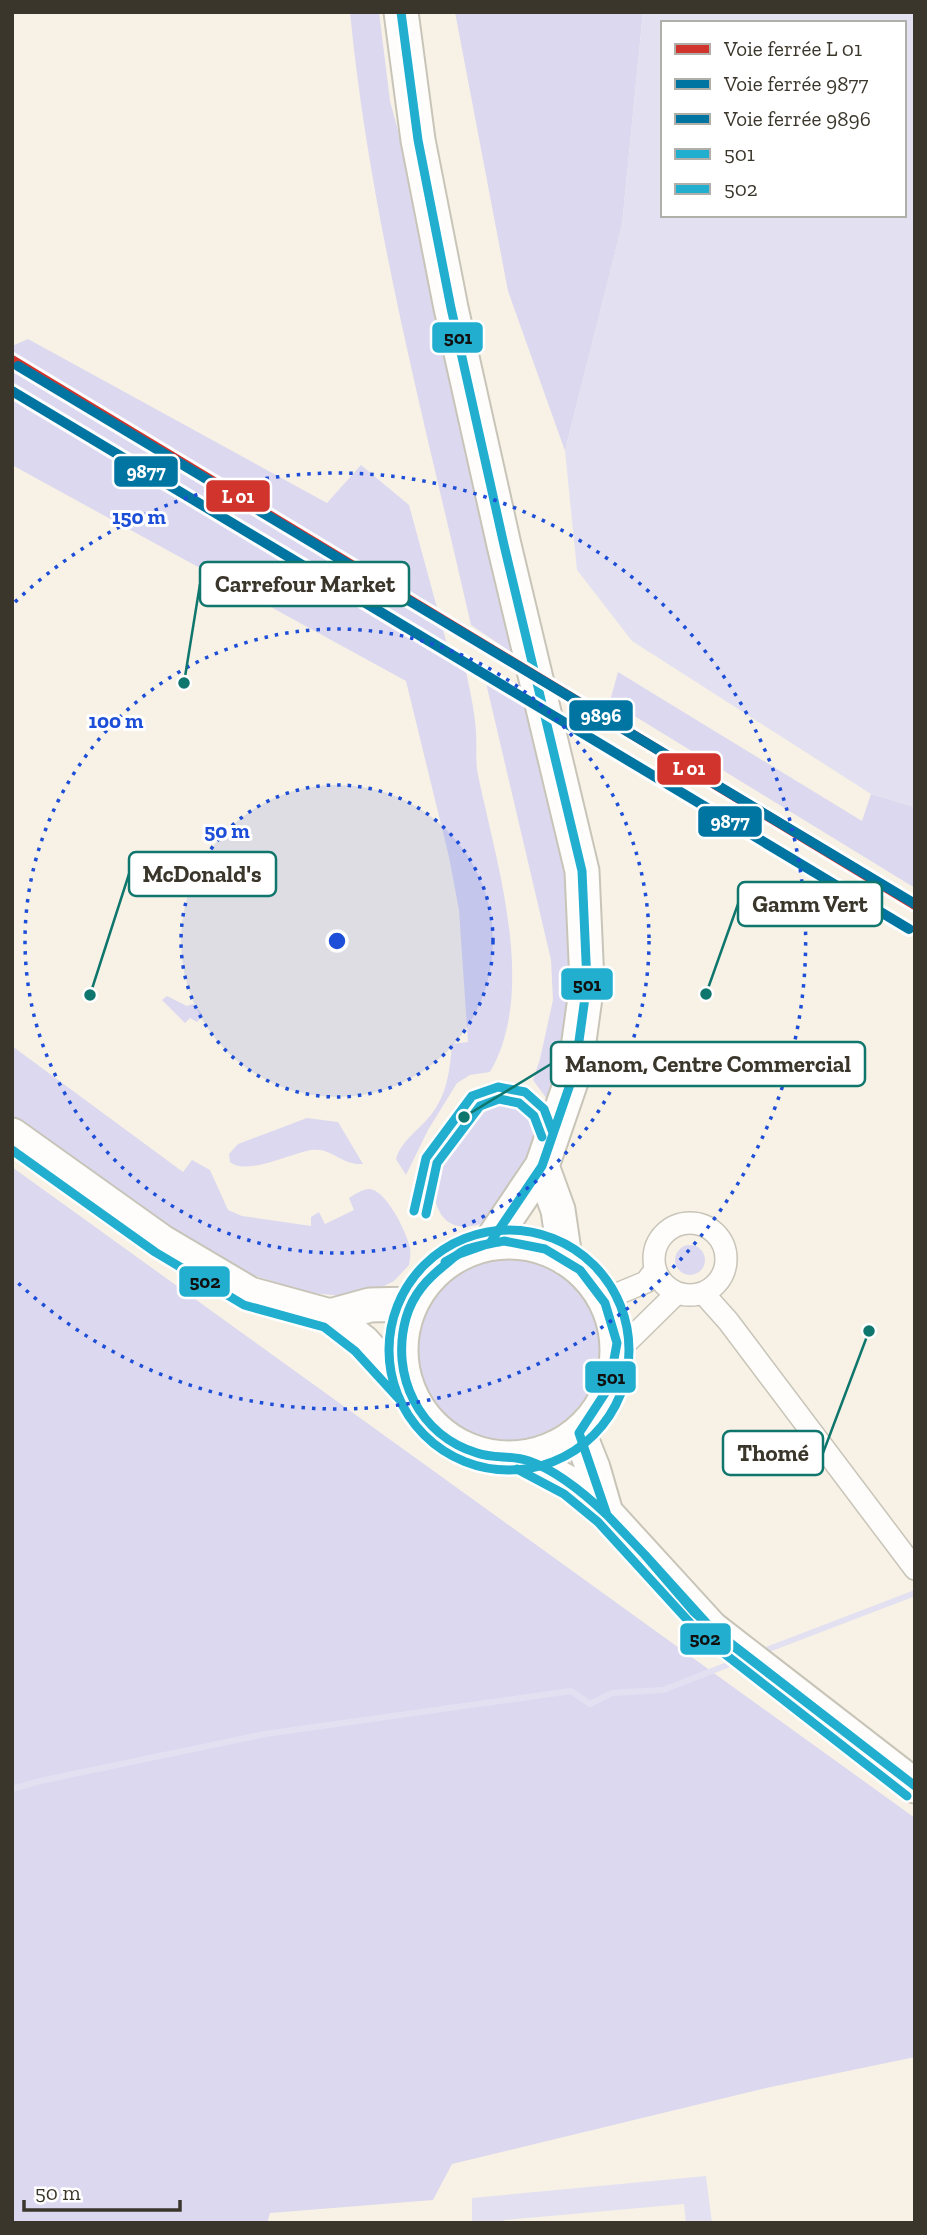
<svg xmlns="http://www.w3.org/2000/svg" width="927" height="2235" viewBox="0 0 927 2235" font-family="'Zilla Slab',serif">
	<rect width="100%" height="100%" fill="#f7f2e5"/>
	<path fill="#dcd8ef" d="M 350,12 L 379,12 L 390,101 L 410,175 L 514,647 L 511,652 L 471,625 C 425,422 370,219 350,12 Z
		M 455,12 L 643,12 L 622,225 L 565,451 L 508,291 Z
		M 28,339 L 327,503 L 361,465 L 409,505 L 448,648 L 464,660 C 468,684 475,709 476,733 C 477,747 475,761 478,775 C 496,862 538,990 490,1072 L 470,1075 L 457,1083 L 428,1130 L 406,1175 L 396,1159 C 401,1140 422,1128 433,1112 C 448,1092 450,1067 452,1044 L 468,1042 L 459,910 L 449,857 L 406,681 L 12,465 L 12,346 Z
		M 483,670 L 524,694 L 560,838 L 574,968 L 566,1027 L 547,1099 L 533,1080 L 540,1059 L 553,1000 L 551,960 Z
		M 618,672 L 862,821 L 871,794 L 915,807 L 915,888 L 610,701 Z
		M 167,996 L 187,1006 L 193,1004 L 203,1015 L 197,1022 L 190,1018 L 185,1023 L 162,1000 Z
		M 12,1046 L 183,1172 L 192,1160 L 210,1170 L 228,1210 L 242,1216 L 311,1226 L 311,1217 L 319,1212 L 325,1224 L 354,1210 L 349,1198 C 354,1195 362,1189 369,1189 C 386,1189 407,1233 410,1248 C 411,1253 410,1259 409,1265 L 394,1281 L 372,1292 L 354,1297 L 311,1293 L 236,1270 L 132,1206 L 12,1118 Z
		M 489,1099 C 502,1100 515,1103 525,1111 C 531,1118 537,1126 536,1135 C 534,1161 507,1196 495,1219 C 468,1230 444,1233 435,1200 C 433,1191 430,1182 432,1173 C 434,1159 456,1123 466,1112 C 472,1105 480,1103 489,1099 Z
		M 307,1118 L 338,1122 L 363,1164 C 340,1165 332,1147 311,1150 C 292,1153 247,1176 230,1162 L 229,1154 L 238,1144 Z
		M 12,1167 L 915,1818 L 915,2057 L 766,2088 L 452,2164 L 433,2200 L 270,2213 L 267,2223 L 12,2223 Z
		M675 1260a15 15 0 1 1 30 0a15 15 0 1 1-30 0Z
		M409 1345a96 96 0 1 1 192 0a96 96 0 1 1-192 0Z"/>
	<path fill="#e3e1f1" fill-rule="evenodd" d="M 643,12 L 915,12 L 915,807 L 871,794 L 632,641 L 577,570 L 565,451 L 622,225 ZM 663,23 L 904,23 L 904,215 L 663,215 Z
		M 706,2176 L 712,2223 L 686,2223 L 684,2204 L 504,2220 L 504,2223 L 472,2223 L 472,2198 Z"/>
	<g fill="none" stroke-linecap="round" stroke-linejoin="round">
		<path stroke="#e3e1f1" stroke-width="6" d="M 761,1652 L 915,1593
			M 12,1789 L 40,1781 L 265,1734 L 571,1691 L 590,1704 L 612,1693 L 663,1690 L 735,1662"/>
		<defs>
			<path id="street" d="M654 1259a36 36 0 1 1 72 0a36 36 0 1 1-72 0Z
				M 597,1288 L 617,1294 L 646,1282 L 655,1270
				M 703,1293 L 728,1321 L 915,1569
				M 617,1352 L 677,1293"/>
			<path id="primary" d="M 401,12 L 418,140 L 451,308 L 504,545 L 582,871 L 587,983 L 575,1070 L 542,1166 L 490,1243
				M 12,1135 L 162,1242 L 250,1294 L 330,1316 L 363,1342 L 408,1391
				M 542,1166 L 558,1210 L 565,1258
				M401 1350a108 108 0 1 1 216 0a108 108 0 1 1-216 0Z
				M 330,1316 L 370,1305 L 411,1304
				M 579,1433 L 593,1468 L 606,1513
				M 523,1458 L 571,1484 L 606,1513 L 711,1628 L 915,1786"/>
		</defs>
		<use href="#street" stroke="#c8c4b8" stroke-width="24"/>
		<use href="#primary" stroke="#c8c4b8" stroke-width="37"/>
		<use href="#street" stroke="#fefdfb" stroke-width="21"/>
		<use href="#primary" stroke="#fefdfb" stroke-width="33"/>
		<defs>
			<path id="bus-1" d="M 401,12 L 418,140 L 451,308 L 504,545 L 582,871 L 587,983 L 575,1070 L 542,1166 L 490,1243 L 459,1254 L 445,1262
				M 414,1211 L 426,1158 L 472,1096 L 498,1087 L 525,1092 L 544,1109 L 553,1133
				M 504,1241 L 545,1249 L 580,1270 L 605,1303 L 617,1343 L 609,1387 L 579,1433 L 607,1515 C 585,1494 558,1471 529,1461 C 512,1455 494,1459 477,1453 C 419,1435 390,1376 406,1318 C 413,1294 427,1279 446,1264 C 451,1260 457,1254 463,1251 C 475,1245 492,1244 504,1241 Z
				M 607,1515 L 645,1555
				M 607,1515 L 645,1555
				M 645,1555 L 711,1628 L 915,1786
				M 645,1555 L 694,1612 L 720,1636 L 915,1786"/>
			<path id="bus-2" d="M 12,1150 L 155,1252 L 244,1305 L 324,1327 L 355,1351 L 399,1399
				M 426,1214 L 437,1163 L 480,1106 L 499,1099 L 519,1103 L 534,1116 L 542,1137
				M389 1350a120 120 0 1 1 240 0a120 120 0 1 1-240 0Z
				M 517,1469 L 564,1494 L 598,1522 L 703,1637 L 907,1796"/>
		</defs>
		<use href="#bus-1" stroke="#fff" stroke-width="14"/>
		<use href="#bus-2" stroke="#fff" stroke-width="14"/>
		<use href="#bus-1" stroke="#22afcf" stroke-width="9"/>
		<use href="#bus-2" stroke="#22afcf" stroke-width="9"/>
		<defs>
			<path id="rail-1" d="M 12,360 L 915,905"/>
			<path id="rail-2" d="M 12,391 L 909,929"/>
			<path id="rail-3" d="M 18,366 L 915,904"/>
		</defs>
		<use href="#rail-1" stroke="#fff" stroke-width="16"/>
		<use href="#rail-2" stroke="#fff" stroke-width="16"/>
		<use href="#rail-3" stroke="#fff" stroke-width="16"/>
		<use href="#rail-1" stroke="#d1342d" stroke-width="10"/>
		<use href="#rail-2" stroke="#0075a1" stroke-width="10"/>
		<use href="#rail-3" stroke="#0075a1" stroke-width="10"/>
	</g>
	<circle cx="337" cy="941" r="156" fill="#1d4ed8" fill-opacity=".12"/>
	<g fill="none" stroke="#1d4ed8" stroke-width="3.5" stroke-dasharray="3.5 7">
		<circle cx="337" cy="941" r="156"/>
		<circle cx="337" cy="941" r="312"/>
		<path d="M15 602A468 468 0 1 1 15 1280"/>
	</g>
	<circle cx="337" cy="941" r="10" fill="#1d4ed8" stroke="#fff" stroke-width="3.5"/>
	<g font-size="21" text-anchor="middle" font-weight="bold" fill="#1d4ed8" stroke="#fff" stroke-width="6" stroke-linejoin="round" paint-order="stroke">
		<text x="139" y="524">150 m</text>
		<text x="116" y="728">100 m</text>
		<text x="227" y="838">50 m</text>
	</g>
	<path fill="none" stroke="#0f766e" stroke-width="2.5" d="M184 683L200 584M90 995L129 874M706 994L738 904M464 1117L551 1064M869 1331L823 1453"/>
	<g fill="#0f766e" stroke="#fff" stroke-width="2.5">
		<circle cx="184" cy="683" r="7"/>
		<circle cx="90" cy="995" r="7"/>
		<circle cx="706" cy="994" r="7"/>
		<circle cx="464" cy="1117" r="7"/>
		<circle cx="869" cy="1331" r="7"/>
	</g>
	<g fill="#fff" stroke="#0f766e" stroke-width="2.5">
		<rect x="200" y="562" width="209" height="44" rx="7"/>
		<rect x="129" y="852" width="147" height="44" rx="7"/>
		<rect x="738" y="882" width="144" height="44" rx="7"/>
		<rect x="551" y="1042" width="314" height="44" rx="7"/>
		<rect x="723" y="1431" width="100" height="44" rx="7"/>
	</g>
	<g font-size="23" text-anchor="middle" font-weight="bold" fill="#3b362b">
		<text x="305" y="592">Carrefour Market</text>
		<text x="202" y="882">McDonald's</text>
		<text x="810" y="912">Gamm Vert</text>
		<text x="708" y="1072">Manom, Centre Commercial</text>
		<text x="773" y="1461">Thomé</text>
	</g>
	<g stroke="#fff" stroke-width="2.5">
		<rect x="431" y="321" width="53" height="33" rx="7" fill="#22afcf"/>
		<rect x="113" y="455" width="66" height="33" rx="7" fill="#0075a1"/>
		<rect x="205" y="479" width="66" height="34" rx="7" fill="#d1342d"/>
		<rect x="568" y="699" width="66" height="33" rx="7" fill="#0075a1"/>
		<rect x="656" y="752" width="66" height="34" rx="7" fill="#d1342d"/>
		<rect x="697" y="805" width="66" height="33" rx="7" fill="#0075a1"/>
		<rect x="560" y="967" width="54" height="34" rx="7" fill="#22afcf"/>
		<rect x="178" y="1265" width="53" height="33" rx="7" fill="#22afcf"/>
		<rect x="584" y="1360" width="53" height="34" rx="7" fill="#22afcf"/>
		<rect x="679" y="1622" width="53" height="34" rx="7" fill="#22afcf"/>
	</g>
	<g font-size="19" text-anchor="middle" font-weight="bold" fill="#fff">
		<text x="146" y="478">9877</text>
		<text x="238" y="503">L 01</text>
		<text x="601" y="722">9896</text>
		<text x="689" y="775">L 01</text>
		<text x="730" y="828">9877</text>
	</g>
	<g font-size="19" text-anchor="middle" font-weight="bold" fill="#111">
		<text x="458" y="344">501</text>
		<text x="587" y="991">501</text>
		<text x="205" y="1288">502</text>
		<text x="611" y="1384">501</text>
		<text x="705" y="1645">502</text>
	</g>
	<rect width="927" height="2235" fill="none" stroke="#3b362b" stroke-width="28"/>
	<rect x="661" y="21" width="245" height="196" fill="#ffffff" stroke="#b1afaa" stroke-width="2"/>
	<rect x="675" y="44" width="35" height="10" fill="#d1342d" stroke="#b1afaa" stroke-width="2"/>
	<text x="724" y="56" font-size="21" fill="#3b362b">Voie ferrée L 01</text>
	<rect x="675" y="79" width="35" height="10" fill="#0075a1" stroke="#b1afaa" stroke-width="2"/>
	<text x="724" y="91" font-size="21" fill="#3b362b">Voie ferrée 9877</text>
	<rect x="675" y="114" width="35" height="10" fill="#0075a1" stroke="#b1afaa" stroke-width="2"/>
	<text x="724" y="126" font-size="21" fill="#3b362b">Voie ferrée 9896</text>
	<rect x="675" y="149" width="35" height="10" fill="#22afcf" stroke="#b1afaa" stroke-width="2"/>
	<text x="724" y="161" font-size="21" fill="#3b362b">501</text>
	<rect x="675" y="184" width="35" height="10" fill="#22afcf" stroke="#b1afaa" stroke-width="2"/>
	<text x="724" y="196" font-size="21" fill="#3b362b">502</text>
	<path d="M24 2200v10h156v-10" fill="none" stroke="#3b362b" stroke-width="3.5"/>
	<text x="35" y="2200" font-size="21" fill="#3b362b" stroke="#ffffff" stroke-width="5" paint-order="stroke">50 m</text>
</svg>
